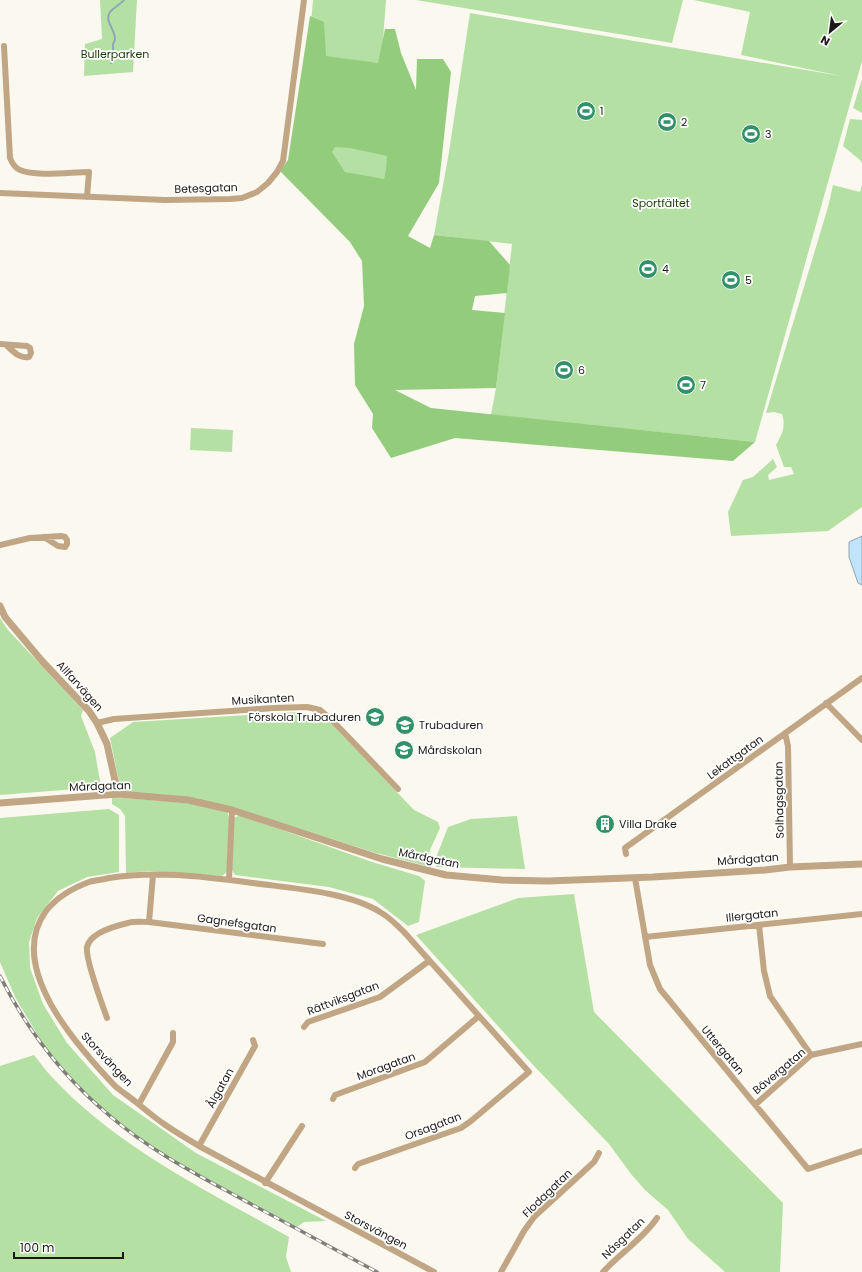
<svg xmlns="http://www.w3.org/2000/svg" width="862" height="1272" viewBox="0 0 862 1272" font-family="Poppins,sans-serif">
	<rect width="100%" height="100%" fill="#fbf8ef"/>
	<path fill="#b4e1a3" d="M 100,0 L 137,0 L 133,72 L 84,76 L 85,44 L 102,39 Z
		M 313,0 L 386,0 L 381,67 L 308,57 Z
		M 416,0 L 683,0 L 672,43 Z
		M 694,0 L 862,0 L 862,61 L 755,442 L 491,415 L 496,388 L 512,244 L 434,235 L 449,152 L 470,13 L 841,76 L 741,55 L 750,12 Z
		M 862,79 L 862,113 L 853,108 Z
		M 850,119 L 862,120 L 862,164 L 861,161 L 843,146 Z
		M 297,129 L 407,144 L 399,187 L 308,174 Z
		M 833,185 L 860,192 L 862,185 L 862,507 L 828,531 L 731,536 L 728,512 L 743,480 L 753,477 L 773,459 L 777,467 L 768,475 L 769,480 L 794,474 L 791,467 L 784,467 L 776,445 C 782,434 786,427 782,414 L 774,412 L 766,413 L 828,207 Z
		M 191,428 L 233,430 L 232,452 L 190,450 Z
		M 0,618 L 8,630 L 83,710 L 81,716 L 95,752 L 101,787 L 0,795 Z
		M 298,712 L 329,721 L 414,810 L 438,822 L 440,828 L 430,850 L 427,866 L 376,853 L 234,808 L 121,791 L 110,738 L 133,722 Z
		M 112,797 L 187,803 L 227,812 L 229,818 L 227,872 L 222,876 L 149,871 L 126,873 L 125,816 L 120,809 L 112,804 Z
		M 109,809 L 119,815 L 119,872 L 87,877 L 58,891 L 37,918 L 29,942 L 30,968 L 43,1004 L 67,1043 L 113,1095 L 196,1153 L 326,1221 L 304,1222 L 297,1227 L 161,1154 L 102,1110 L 50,1056 L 15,997 L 0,962 L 0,818 Z
		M 240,815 L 372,862 L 419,876 L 425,881 L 419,922 L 408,926 L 373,899 L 329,887 L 235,875 L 232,870 L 234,818 Z
		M 517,816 L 525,869 L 436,867 L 437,855 L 448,827 L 471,819 Z
		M 574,894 L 594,1012 L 783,1203 L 780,1272 L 725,1272 L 688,1239 L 668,1210 L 645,1190 L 631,1174 L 609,1144 L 534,1066 L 416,935 L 518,898 Z
		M 34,1055 C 40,1062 45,1070 51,1076 C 116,1147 206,1190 289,1237 L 286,1257 L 291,1272 L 0,1272 L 0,1066 Z"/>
	<path fill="#94cc7e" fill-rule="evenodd" d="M 310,16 L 324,22 L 326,56 L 378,63 L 385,29 L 395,29 L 401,53 L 416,90 L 417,59 L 443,59 L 451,72 L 439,183 L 408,236 L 430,248 L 434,235 L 489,241 L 510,265 L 507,293 L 475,296 L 472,310 L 505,313 L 496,388 L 395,390 L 431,408 L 755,442 L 733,461 L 455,438 L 391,458 L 372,428 L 373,414 L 355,385 L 354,344 L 364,306 L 362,261 L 350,242 L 280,171 L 288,160 ZM 335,147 L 350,148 L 387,156 L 386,170 L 384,179 L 345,172 L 332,152 Z"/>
	<path fill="#c1e3fb" stroke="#8fa6b6" d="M 862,536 L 862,585 L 858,583 L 849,557 L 849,542 Z"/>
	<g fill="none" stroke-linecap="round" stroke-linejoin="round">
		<path stroke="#8fa6b6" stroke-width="2" d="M 111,63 C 114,54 113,54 113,45 C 113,43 115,41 115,39 C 115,29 104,21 110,12 C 114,7 120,5 124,0"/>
		<path stroke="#c0a684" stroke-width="6" d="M 4,46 L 10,158 C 12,163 15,168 20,170 C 36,177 71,172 89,172 L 87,197
			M 0,193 L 165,200 L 230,199 L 242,198 L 257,192 L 268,183 L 277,172 L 283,161 L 304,0
			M 0,344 L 27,346 L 30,348 L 31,353 L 29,357 C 19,359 13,351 6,345
			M 0,545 L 30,538 L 61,536 L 65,537 L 67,540 L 67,544 L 65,547 L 58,546 L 44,537
			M 826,703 L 862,740
			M 97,723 L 114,719 L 274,708 L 307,707 L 320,710 L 331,719 L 398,789
			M 785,733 L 788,746 L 790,867
			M 626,854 L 625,848 L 862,678
			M 635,878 L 650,965 L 660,989 L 808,1169 L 862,1151
			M 229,880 L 232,810
			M 149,922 L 153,875
			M 759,925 L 764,971 L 770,996 L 811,1055
			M 645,937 L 862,914
			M 107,1018 C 102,1004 85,959 87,947 C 90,933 115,926 128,923 C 134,921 142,922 149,922 L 323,944
			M 304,1027 L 308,1022 L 380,997 L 429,961
			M 333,1099 L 335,1095 L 425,1062 L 479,1016
			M 139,1104 L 173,1042 L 173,1033
			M 756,1104 L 811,1055 L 862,1044
			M 199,1146 L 255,1046 L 253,1040
			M 355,1168 L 358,1164 L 461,1128 L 471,1121 L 529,1072 L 404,932 C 397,925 389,917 380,912 C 349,892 290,888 253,883 C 206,877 156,870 109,878 C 102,880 95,880 89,882 C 73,888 57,897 46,911 C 5,967 78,1047 115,1086 C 122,1092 130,1097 137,1103 C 146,1110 155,1118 164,1124 C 175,1132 188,1139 199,1146 L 434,1272
			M 265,1183 L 302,1126
			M 501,1272 L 524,1231 L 534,1217 L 594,1162 L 599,1153
			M 603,1272 C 620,1253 643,1239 657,1218"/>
		<path stroke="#c0a684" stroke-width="7" d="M 0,606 L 5,617 L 42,661 L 89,711 L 97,723 L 107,744 L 118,794
			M 0,803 L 118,794 L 188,800 L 232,810 L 382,859 L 446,875 L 502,880 L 548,881 L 653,877 L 765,870 L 790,867 L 862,864"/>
		<defs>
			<path id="rail" d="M 0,976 C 27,1030 64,1078 110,1116 C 148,1149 194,1173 238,1197 C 284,1222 330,1247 377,1272"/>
		</defs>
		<use href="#rail" stroke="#807e78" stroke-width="3.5"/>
		<use href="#rail" stroke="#fff" stroke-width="2" stroke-dasharray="6" stroke-linecap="butt"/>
	</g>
	<defs>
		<symbol id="stadium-disc" viewBox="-11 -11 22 22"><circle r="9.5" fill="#339169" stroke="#fff"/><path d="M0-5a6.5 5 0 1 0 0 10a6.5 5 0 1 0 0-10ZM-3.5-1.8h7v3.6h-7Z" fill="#fff"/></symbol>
		<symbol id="school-disc" viewBox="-11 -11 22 22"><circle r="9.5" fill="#339169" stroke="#fff"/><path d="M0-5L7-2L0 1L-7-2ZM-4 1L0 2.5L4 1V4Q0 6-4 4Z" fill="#fff"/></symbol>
		<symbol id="building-disc" viewBox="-11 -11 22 22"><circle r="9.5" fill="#339169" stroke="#fff"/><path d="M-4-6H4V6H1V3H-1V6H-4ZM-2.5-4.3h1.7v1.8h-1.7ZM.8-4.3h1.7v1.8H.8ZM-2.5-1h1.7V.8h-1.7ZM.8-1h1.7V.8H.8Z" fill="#fff"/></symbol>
	</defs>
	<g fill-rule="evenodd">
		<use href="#stadium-disc" x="575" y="100" width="22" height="22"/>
		<use href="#stadium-disc" x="656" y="111" width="22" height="22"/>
		<use href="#stadium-disc" x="740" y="123" width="22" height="22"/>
		<use href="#stadium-disc" x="637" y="258" width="22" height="22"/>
		<use href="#stadium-disc" x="720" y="269" width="22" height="22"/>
		<use href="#stadium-disc" x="553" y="359" width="22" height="22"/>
		<use href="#stadium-disc" x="675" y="374" width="22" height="22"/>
		<use href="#school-disc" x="364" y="706" width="22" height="22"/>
		<use href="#school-disc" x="394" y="714" width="22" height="22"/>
		<use href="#school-disc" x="393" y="739" width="22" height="22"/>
		<use href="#building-disc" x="594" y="813" width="22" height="22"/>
	</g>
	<g text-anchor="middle" stroke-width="3.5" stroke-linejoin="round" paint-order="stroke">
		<g font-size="11" fill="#163a02" stroke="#fff">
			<text x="115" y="58">Bullerparken</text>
			<text x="661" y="207">Sportfältet</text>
		</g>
		<g font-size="11" fill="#1b1916" stroke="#fff" text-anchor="start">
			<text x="600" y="115">1</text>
			<text x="681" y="126">2</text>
			<text x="765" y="138">3</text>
			<text x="662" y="273">4</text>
			<text x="745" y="284">5</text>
			<text x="578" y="374">6</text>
			<text x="700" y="389">7</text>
			<text x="361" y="721" text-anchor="end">Förskola Trubaduren</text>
			<text x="419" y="729">Trubaduren</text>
			<text x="418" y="754">Mårdskolan</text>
			<text x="619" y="828">Villa Drake</text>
		</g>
		<g font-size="11" fill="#1b1916" stroke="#fff">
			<text transform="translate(206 188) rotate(-2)" y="4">Betesgatan</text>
			<text transform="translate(80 686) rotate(48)" y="4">Allfarvägen</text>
			<text transform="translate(263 699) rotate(-3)" y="4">Musikanten</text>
			<text transform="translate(735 757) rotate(-36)" y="4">Lekattgatan</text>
			<text transform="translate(100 786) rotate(-2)" y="4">Mårdgatan</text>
			<text transform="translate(779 800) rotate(-91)" y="4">Solhagsgatan</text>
			<text transform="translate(429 858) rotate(12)" y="4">Mårdgatan</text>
			<text transform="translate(748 859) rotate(-4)" y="4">Mårdgatan</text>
			<text transform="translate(752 915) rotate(-6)" y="4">Illergatan</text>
			<text transform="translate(237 923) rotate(8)" y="4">Gagnefsgatan</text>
			<text transform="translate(343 998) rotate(-21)" y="4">Rättviksgatan</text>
			<text transform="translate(723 1050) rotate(50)" y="4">Uttergatan</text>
			<text transform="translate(107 1059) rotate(47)" y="4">Storsvängen</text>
			<text transform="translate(386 1066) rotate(-20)" y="4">Moragatan</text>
			<text transform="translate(779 1071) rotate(-40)" y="4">Bävergatan</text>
			<text transform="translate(220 1088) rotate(-61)" y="4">Ålgatan</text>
			<text transform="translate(433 1126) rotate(-21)" y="4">Orsagatan</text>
			<text transform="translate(547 1193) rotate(-44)" y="4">Flodagatan</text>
			<text transform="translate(376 1230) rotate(28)" y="4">Storsvängen</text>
			<text transform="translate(623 1238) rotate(-44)" y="4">Nåsgatan</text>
		</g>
	</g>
	<g transform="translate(830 32) rotate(209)" stroke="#ffffff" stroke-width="3" paint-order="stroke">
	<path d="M0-3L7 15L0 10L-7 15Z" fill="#1b1916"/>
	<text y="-6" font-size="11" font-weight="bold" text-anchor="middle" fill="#1b1916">N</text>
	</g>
	<path d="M14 1252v6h109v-6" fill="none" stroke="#1b1916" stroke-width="2"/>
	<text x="20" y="1252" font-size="12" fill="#1b1916" stroke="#ffffff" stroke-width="3" paint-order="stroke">100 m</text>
</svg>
